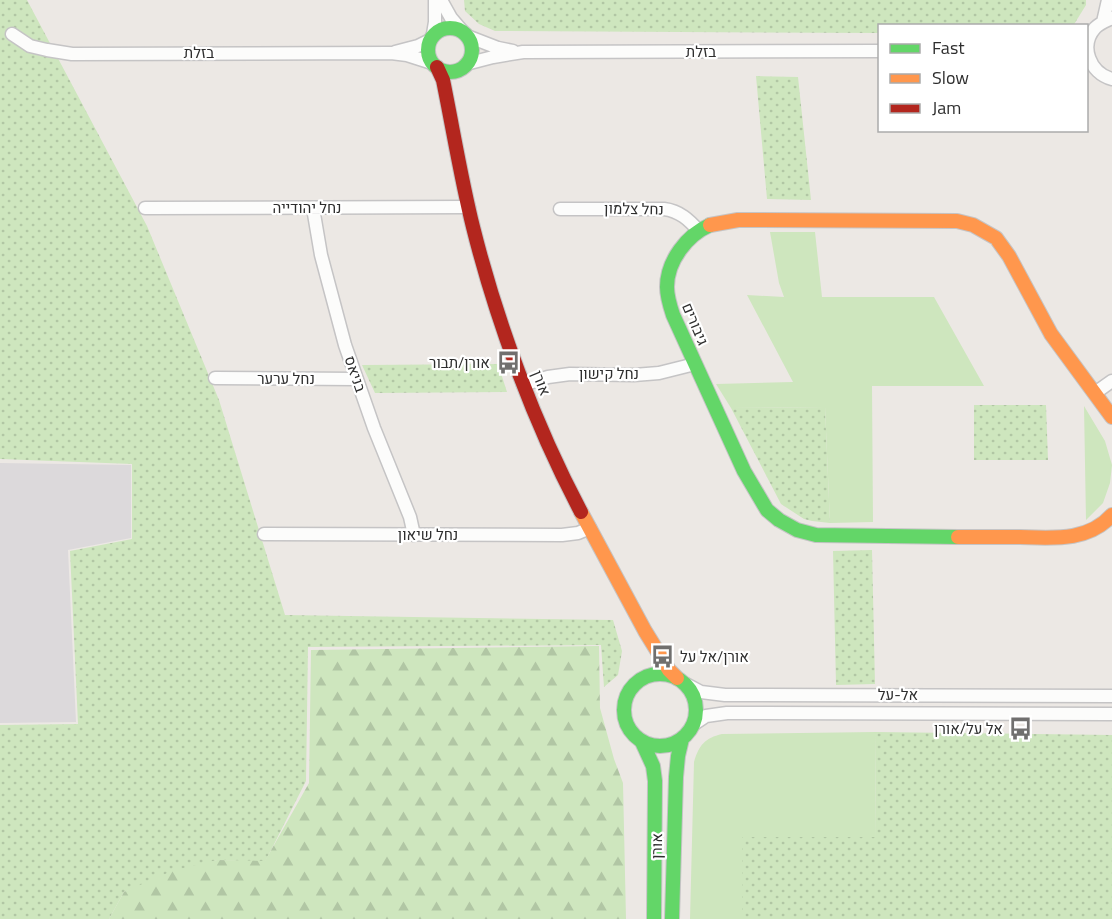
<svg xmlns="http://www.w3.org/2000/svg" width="1112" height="919" viewBox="0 0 1112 919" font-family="'Titillium Web',Heebo,sans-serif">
	<defs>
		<pattern id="grass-dots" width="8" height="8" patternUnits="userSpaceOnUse" patternTransform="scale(1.5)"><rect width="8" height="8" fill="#cee6be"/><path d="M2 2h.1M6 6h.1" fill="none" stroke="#b1c6a4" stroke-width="1.8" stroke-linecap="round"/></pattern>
		<pattern id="forest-firs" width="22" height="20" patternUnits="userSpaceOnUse" patternTransform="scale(1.5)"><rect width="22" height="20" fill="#cee6be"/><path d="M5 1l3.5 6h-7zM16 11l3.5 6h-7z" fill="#b1c6a4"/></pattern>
	</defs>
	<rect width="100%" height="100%" fill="#ece8e4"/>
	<path fill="#dcd9db" d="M 0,463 L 131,465 L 131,538 L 68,550 L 76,722 L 0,723 Z"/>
	<path fill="url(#grass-dots)" d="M 0,0 L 27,0 L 147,226 L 219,400 L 285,615 L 613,620 L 622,651 L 618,675 L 604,687 L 601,645 L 308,647 L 306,781 L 265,862 L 217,860 L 124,892 L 109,919 L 0,919 L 0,725 L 78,724 L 70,551 L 132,539 L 132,464 L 0,459 Z
		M 464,0 L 1086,0 L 1086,5 L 1073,26 L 880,26 L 879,33 L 495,31 L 479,24 L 465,11 Z
		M 756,76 L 798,77 L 811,200 L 767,199 Z
		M 498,364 L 507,392 L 375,393 L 362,365 Z
		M 974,405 L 1046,405 L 1048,460 L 974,460 Z
		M 825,407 L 830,523 L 812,521 L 804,519 L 781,504 L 731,408 Z
		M 872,550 L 875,684 L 836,685 L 833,551 Z
		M 875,732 L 1112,735 L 1112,919 L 742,919 L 741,837 L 876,837 Z"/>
	<path fill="url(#forest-firs)" d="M 599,646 L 600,708 L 614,759 L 623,783 L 626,919 L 109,919 L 124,892 L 172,871 L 217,860 L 265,861 L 309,783 L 311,650 Z"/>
	<path fill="#cee6be" d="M 770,232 L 815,232 L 822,297 L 934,297 L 984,386 L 872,386 L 873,522 L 830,523 L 825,407 L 731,408 L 716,384 L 793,382 L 747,295 L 784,297 L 779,283 Z
		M 1084,406 L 1105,441 L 1112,465 L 1110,483 L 1103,503 L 1086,520 Z
		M 875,732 L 876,837 L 742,837 L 742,919 L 690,919 L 694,762 C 699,745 705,738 722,734 Z"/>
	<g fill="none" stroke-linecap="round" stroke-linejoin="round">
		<defs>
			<path id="street" d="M 441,0 L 451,18 L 463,32
				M 1112,18 C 1106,21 1100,23 1095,28 C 1079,46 1090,73 1112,79
				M 1103,22 L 1108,0
				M 12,34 L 30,46 L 47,50 L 72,54 L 391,53 L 407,55 L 432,63
				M 433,34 L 435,22 L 435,0
				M 467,36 L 498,48 L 513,51
				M 395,52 L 418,46 L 430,40
				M 466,64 L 493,57 L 523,52 L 880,51
				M 145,208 L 469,207
				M 313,208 L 321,255 L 345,345 L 374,428 L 410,517 L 414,535
				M 560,209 L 664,209 C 680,211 689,220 699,231
				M 215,378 L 356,379
				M 523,385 L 548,377 L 570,374 L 634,375 L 659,373 L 695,364
				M 1095,393 L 1112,381
				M 264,534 L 562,535 L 578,533 L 590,528
				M 686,684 L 701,692 L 725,695 L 1112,696
				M 694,724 L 706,716 L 727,713 L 1112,714"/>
			<path id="fast" d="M428 50a22 22 0 1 1 44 0a22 22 0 1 1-44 0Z
				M 710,225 C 687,235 667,261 667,287 C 667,297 670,306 673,315 L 744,471 L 767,510 L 779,520 L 797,530 L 816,535 L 958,537
				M624 710a36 36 0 1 1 72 0a36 36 0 1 1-72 0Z
				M 642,742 L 653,766 L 655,781 L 654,919
				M 672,919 L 676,777 L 678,756 L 682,739"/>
			<path id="slow" d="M 710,225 L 738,220 L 957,221 L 973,225 L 996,238 L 1009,256 L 1051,334 L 1112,417
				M 581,512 L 645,631 L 669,670 L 677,678
				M 958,537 C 979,537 999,537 1020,537 C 1052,538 1088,542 1112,515"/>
			<path id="jam" d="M 437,67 L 443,80 C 453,129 461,179 473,227 C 497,323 535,425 581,512"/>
		</defs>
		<use href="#street" stroke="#c5c4c5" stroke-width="15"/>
		<use href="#fast" stroke="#c5c4c5" stroke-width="16"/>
		<use href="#slow" stroke="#c5c4c5" stroke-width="16"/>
		<use href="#jam" stroke="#c5c4c5" stroke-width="16"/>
		<use href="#street" stroke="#fcfcfb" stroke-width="12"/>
		<use href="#fast" stroke="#63d668" stroke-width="14"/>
		<use href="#slow" stroke="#ff974d" stroke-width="14"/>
		<use href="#jam" stroke="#b3261e" stroke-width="14"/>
	</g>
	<defs>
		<symbol id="bus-bare" viewBox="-9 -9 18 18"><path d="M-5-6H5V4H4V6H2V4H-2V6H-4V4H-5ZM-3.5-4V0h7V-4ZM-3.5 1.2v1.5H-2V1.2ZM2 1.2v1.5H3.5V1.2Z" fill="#706f6e" stroke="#fff" stroke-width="2.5" paint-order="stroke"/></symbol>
	</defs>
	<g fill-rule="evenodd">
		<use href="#bus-bare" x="492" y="346" width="33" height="33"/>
		<use href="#bus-bare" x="646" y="640" width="33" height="33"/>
		<use href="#bus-bare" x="1004" y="712" width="33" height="33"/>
	</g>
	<g text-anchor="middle" stroke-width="4.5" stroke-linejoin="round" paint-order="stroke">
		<g font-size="15" fill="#2e2e2e" stroke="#fff">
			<text x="701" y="57">בזלת</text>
			<text x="199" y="58">בזלת</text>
			<text x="307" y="213">נחל יהודייה</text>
			<text transform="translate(634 209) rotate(1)" y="5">נחל צלמון</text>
			<text transform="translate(695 324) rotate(67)" y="5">גיבורים</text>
			<text transform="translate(355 374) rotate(71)" y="5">בניאס</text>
			<text x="609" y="379">נחל קישון</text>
			<text x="286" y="384">נחל ערער</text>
			<text transform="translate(541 383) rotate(68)" y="5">אורן</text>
			<text x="428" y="540">נחל שיאון</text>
			<text x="898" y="700">אל-על</text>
			<text transform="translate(657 846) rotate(-89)" y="5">אורן</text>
		</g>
		<g font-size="15" fill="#2e2e2e" stroke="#fff" text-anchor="end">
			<text x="490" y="368">אורן/תבור</text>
			<text x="680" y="662" text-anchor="start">אורן/אל על</text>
			<text x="1003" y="734">אל על/אורן</text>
		</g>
	</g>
	<rect x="878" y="24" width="210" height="108" fill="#ffffff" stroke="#ababab" stroke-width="1.5"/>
	<rect x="890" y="44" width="30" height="9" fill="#63d668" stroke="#ababab" stroke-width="1.5"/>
	<text x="932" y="54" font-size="18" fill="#2e2e2e">Fast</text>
	<rect x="890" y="74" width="30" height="9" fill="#ff974d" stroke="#ababab" stroke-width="1.5"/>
	<text x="932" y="84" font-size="18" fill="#2e2e2e">Slow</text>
	<rect x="890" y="104" width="30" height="9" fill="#b3261e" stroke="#ababab" stroke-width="1.5"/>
	<text x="932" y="114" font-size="18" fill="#2e2e2e">Jam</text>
</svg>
